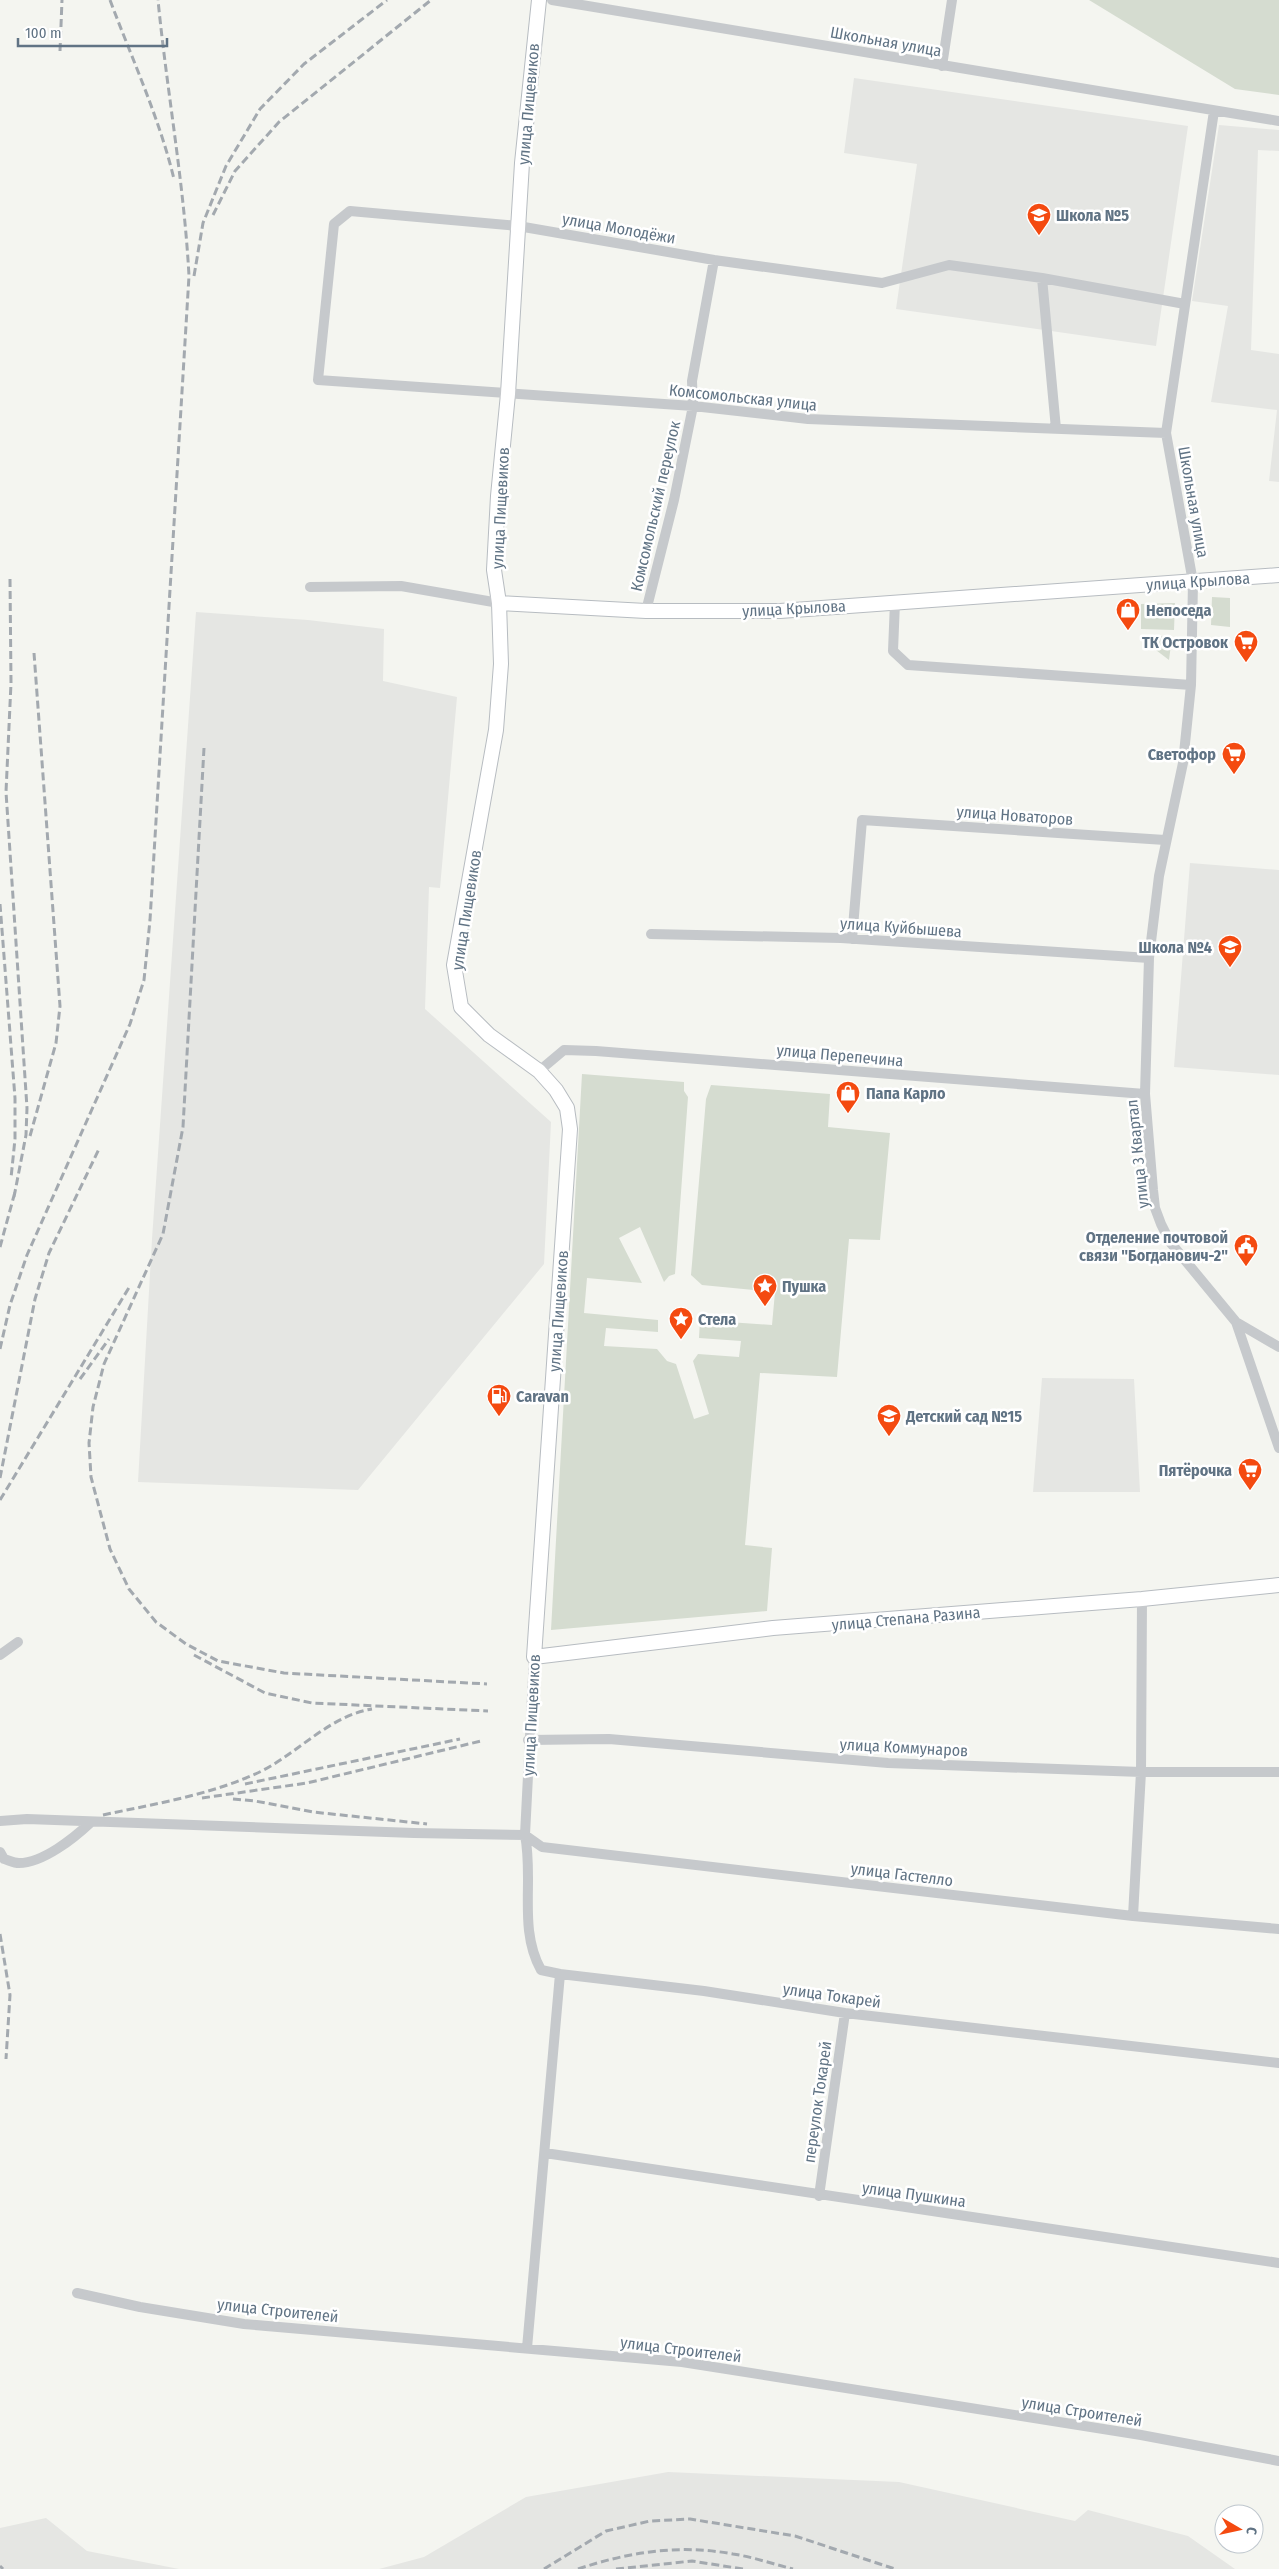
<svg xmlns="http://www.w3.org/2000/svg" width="1279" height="2569" viewBox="0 0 1279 2569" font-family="'Fira Sans Condensed',sans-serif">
	<rect width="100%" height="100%" fill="#f4f5f0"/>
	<path fill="#e5e6e3" d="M 854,78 L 1188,126 L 1156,346 L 896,309 L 917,164 L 844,153 Z
		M 1219,125 L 1279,130 L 1279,151 L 1258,150 L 1251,350 L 1279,354 L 1279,482 L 1269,481 L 1277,410 L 1211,402 L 1228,306 L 1192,301 Z
		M 196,612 L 308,620 L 384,629 L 383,681 L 457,697 L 440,888 L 429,887 L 425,1009 L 551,1122 L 544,1264 L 358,1490 L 138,1482 L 152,1239 Z
		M 1190,863 L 1279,870 L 1279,1075 L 1174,1067 Z
		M 1042,1378 L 1134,1379 L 1140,1492 L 1033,1492 Z
		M 668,2472 L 899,2482 L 1075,2521 L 1088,2510 L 1188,2536 L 1235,2569 L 379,2569 L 424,2557 L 526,2497 Z
		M 46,2518 L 87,2551 L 179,2569 L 0,2569 L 0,2528 Z"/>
	<path fill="#d5dcd0" d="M 1089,0 L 1279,0 L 1279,95 L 1235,89 Z
		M 1212,597 L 1230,598 L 1230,627 L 1211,625 Z
		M 1175,603 L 1174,630 L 1141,629 L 1141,604 Z
		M 1142,635 L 1172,637 L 1169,660 L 1144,641 Z
		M 582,1074 L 684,1082 L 684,1091 L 688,1097 L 675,1274 L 669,1276 L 664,1282 L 640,1227 L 619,1238 L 642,1283 L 587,1278 L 584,1313 L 658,1320 L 658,1332 L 606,1328 L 604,1346 L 657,1349 L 667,1361 L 676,1364 L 694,1419 L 709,1414 L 693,1361 L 698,1354 L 739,1357 L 741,1341 L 699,1338 L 700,1320 L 772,1325 L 775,1292 L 702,1285 L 691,1275 L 706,1099 L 711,1085 L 830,1094 L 828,1127 L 890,1133 L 880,1240 L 849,1239 L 837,1377 L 760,1373 L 745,1545 L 772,1548 L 767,1611 L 551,1630 Z"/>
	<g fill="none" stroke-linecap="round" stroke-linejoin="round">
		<defs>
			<path id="secondary" d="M 539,0 L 522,163 L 508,394 L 498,496 L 494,570 L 499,603 L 501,664 L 496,730 L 454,965 L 461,1007 L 489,1035 L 539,1071 L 556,1090 L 567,1108 L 570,1129 L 534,1657 L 773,1628 L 1142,1599 L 1279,1585
				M 499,603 L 646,611 L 780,611 L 1279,575"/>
		</defs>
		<use href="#secondary" stroke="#b7bcc1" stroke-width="16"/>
		<path stroke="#c6c9cc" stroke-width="10" d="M 552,0 L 1279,121
			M 942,66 L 952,0
			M 1214,111 L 1166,433 L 1193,582 L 1191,685 L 1183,763 L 1159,876 L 1149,958 L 1145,1094 L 1153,1190 L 1155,1208 L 1161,1224 L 1170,1242 L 1236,1322 L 1279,1448
			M 1042,278 L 1185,304
			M 1056,429 L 1042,278 L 949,265 L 882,283 L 714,260 L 518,226 L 350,211 L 334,224 L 318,380 L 693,406 L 808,419 L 1166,433
			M 310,587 L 401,586 L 499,603
			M 895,602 L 893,651 L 908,665 L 1191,685
			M 646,611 L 674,500 L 693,406 L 692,381 L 714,260
			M 651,934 L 841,938 L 1149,958
			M 852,939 L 862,820 L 1165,840
			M 539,1071 L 564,1050 L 596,1051 L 1145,1094
			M 1236,1322 L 1279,1347
			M 0,1655 L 18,1642
			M 534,1657 L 525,1835 C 534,1880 518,1929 541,1970 L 560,1974
			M 528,1740 L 609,1739 L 888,1763 L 1141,1772 L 1279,1772
			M 0,1821 L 27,1819 L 414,1833 L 525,1835
			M 525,1835 L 542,1847 L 1133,1916 L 1279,1929
			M 0,1852 L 4,1859 C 8,1860 14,1863 19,1863 C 43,1863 74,1838 90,1823
			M 1133,1916 L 1141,1772 L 1142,1599
			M 545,2153 L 1279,2263
			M 819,2196 L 845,2013
			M 77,2293 L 140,2307 L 244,2324 L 682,2362 L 1141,2435 L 1279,2461
			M 527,2348 L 560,1974 L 704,1991 L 845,2013 L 1279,2063"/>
		<use href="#secondary" stroke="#fff" stroke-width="14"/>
		<path stroke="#a3a9af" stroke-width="3" stroke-dasharray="8 4" stroke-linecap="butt" d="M 110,0 C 132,59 159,117 174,179
			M 60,51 L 62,0
			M 213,215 L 235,171 L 279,122 L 431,0
			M 194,276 L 203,223 L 226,166 L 260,109 L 304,64 L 387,0
			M 10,579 L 11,683 L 6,792 L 27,1108 L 26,1135 L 14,1197
			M 204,748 L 183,1127 L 163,1234 L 104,1364 L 93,1407 L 89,1443 L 91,1477 L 110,1549 L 129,1589 L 156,1622 L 186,1644 L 218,1661 L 284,1673 L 487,1684
			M 0,904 L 15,1098 L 15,1139 L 11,1178
			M 30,1136 L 56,1043 L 60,1006 L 34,653
			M 0,1247 L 15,1192
			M 0,1349 L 10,1305 L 27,1255 L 130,1024 L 144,980 L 150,920 L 189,276 C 184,183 167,92 158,0
			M 80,1379 L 109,1339
			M 0,1478 L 35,1299 L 49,1253 L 99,1149
			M 0,1500 L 130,1286
			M 194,1655 L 265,1693 L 312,1703 L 488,1711
			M 245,1784 L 460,1739
			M 202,1798 L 307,1783 L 481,1741
			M 233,1799 L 255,1801 L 313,1812 L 427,1824
			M 103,1815 C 154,1804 205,1796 253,1775 C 294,1758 327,1716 372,1709
			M 0,1934 L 10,1995 L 6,2059
			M 0,2566 L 3,2569
			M 544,2569 L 606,2531 L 650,2521 L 690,2519 L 795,2536 L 895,2569
			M 578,2569 C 629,2552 679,2544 733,2554 C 753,2557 773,2564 793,2569
			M 616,2569 L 692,2561 L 743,2569"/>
	</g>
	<defs>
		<symbol id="school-pin" viewBox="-11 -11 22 30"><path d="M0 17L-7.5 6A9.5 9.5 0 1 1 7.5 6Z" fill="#f44a10" stroke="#fff"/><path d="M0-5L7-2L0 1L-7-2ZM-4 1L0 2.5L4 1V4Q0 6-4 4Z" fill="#fff"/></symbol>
		<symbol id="shop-pin" viewBox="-11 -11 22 30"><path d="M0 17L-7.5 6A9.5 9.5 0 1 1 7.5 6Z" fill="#f44a10" stroke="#fff"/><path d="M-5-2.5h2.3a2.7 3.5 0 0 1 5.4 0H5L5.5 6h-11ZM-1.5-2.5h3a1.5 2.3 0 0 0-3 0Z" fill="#fff"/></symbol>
		<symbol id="supermarket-pin" viewBox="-11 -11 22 30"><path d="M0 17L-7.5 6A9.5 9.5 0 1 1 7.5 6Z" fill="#f44a10" stroke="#fff"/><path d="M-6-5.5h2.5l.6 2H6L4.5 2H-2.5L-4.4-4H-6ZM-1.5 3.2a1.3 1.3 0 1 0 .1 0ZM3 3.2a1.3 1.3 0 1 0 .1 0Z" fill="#fff"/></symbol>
		<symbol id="civic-pin" viewBox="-11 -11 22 30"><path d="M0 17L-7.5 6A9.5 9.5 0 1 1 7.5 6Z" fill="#f44a10" stroke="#fff"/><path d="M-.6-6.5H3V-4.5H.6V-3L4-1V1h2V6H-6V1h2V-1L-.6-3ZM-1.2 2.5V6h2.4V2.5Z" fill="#fff"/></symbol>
		<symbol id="sight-pin" viewBox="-11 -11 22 30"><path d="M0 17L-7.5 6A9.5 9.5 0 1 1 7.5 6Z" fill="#f44a10" stroke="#fff"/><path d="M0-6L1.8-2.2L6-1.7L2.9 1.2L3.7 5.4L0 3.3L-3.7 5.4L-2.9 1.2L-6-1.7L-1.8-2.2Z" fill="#fff"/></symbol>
		<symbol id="fuel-pin" viewBox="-11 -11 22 30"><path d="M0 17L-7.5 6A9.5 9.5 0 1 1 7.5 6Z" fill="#f44a10" stroke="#fff"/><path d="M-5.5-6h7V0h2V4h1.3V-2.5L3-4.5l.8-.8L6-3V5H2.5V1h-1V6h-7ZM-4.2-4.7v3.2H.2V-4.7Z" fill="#fff"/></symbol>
	</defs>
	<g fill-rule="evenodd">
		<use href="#school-pin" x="1025" y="201" width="28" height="38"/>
		<use href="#shop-pin" x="1114" y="596" width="28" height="38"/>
		<use href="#supermarket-pin" x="1232" y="628" width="28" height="38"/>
		<use href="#supermarket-pin" x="1220" y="740" width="28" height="38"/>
		<use href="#school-pin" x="1216" y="933" width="28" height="38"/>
		<use href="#shop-pin" x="834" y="1079" width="28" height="38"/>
		<use href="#civic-pin" x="1232" y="1232" width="28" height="38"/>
		<use href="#sight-pin" x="751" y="1272" width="28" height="38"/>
		<use href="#sight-pin" x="667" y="1305" width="28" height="38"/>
		<use href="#fuel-pin" x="485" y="1382" width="28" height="38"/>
		<use href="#school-pin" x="875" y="1402" width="28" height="38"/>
		<use href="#supermarket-pin" x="1236" y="1456" width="28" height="38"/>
	</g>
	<g text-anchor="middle" stroke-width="5" stroke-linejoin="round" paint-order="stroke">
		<g font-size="16" fill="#607384" stroke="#fff">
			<text transform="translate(886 41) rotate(10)" y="6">Школьная улица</text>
			<text transform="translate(528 104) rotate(-85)" y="6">улица Пищевиков</text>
			<text transform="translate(619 228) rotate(10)" y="6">улица Молодёжи</text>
			<text transform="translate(743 397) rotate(6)" y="6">Комсомольская улица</text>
			<text transform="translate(1194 502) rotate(80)" y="6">Школьная улица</text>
			<text transform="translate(655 506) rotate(-77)" y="6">Комсомольский переулок</text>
			<text transform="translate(500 508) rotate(-87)" y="6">улица Пищевиков</text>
			<text transform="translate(1198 581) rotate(-4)" y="6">улица Крылова</text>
			<text transform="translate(794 608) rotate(-3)" y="6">улица Крылова</text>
			<text transform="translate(1015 815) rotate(4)" y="6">улица Новаторов</text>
			<text transform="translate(466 910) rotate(-81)" y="6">улица Пищевиков</text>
			<text transform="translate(901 927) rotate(4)" y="6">улица Куйбышева</text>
			<text transform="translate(840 1055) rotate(5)" y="6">улица Перепечина</text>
			<text transform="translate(1137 1154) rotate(-96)" y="6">улица 3 Квартал</text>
			<text transform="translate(558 1311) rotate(-86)" y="6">улица Пищевиков</text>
			<text transform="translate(906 1618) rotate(-5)" y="6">улица Степана Разина</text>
			<text transform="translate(531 1715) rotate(-87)" y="6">улица Пищевиков</text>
			<text transform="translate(904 1747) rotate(3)" y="6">улица Коммунаров</text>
			<text transform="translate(902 1874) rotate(7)" y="6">улица Гастелло</text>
			<text transform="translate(832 1995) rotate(8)" y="6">улица Токарей</text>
			<text transform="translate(817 2102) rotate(-82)" y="6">переулок Токарей</text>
			<text transform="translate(914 2194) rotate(8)" y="6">улица Пушкина</text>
			<text transform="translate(278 2310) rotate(6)" y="6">улица Строителей</text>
			<text transform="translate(681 2349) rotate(7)" y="6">улица Строителей</text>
			<text transform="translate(1082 2411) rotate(9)" y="6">улица Строителей</text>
		</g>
		<g font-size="16" font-weight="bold" fill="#607384" stroke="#fff" text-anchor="start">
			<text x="1056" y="221">Школа №5</text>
			<text x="1146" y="616">Непоседа</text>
			<text x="1228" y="648" text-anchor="end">ТК Островок</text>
			<text x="1216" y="760" text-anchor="end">Светофор</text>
			<text x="1212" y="953" text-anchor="end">Школа №4</text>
			<text x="866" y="1099">Папа Карло</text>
			<text x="1228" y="1243" text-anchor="end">Отделение почтовой<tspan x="1228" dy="18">связи "Богданович-2"</tspan></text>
			<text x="782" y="1292">Пушка</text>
			<text x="698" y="1325">Стела</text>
			<text x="516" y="1402">Caravan</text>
			<text x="906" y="1422">Детский сад №15</text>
			<text x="1232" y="1476" text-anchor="end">Пятёрочка</text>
		</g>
	</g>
	<g transform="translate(1239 2529) rotate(99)"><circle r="24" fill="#ffffff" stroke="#bfc7ce"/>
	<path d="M0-4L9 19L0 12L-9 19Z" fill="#f44a10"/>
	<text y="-8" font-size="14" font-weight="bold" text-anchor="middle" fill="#607384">С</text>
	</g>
	<path d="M18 38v8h149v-8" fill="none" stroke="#607384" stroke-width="2.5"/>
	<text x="25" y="38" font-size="15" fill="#607384" stroke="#ffffff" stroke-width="4" paint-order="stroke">100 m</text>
</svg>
